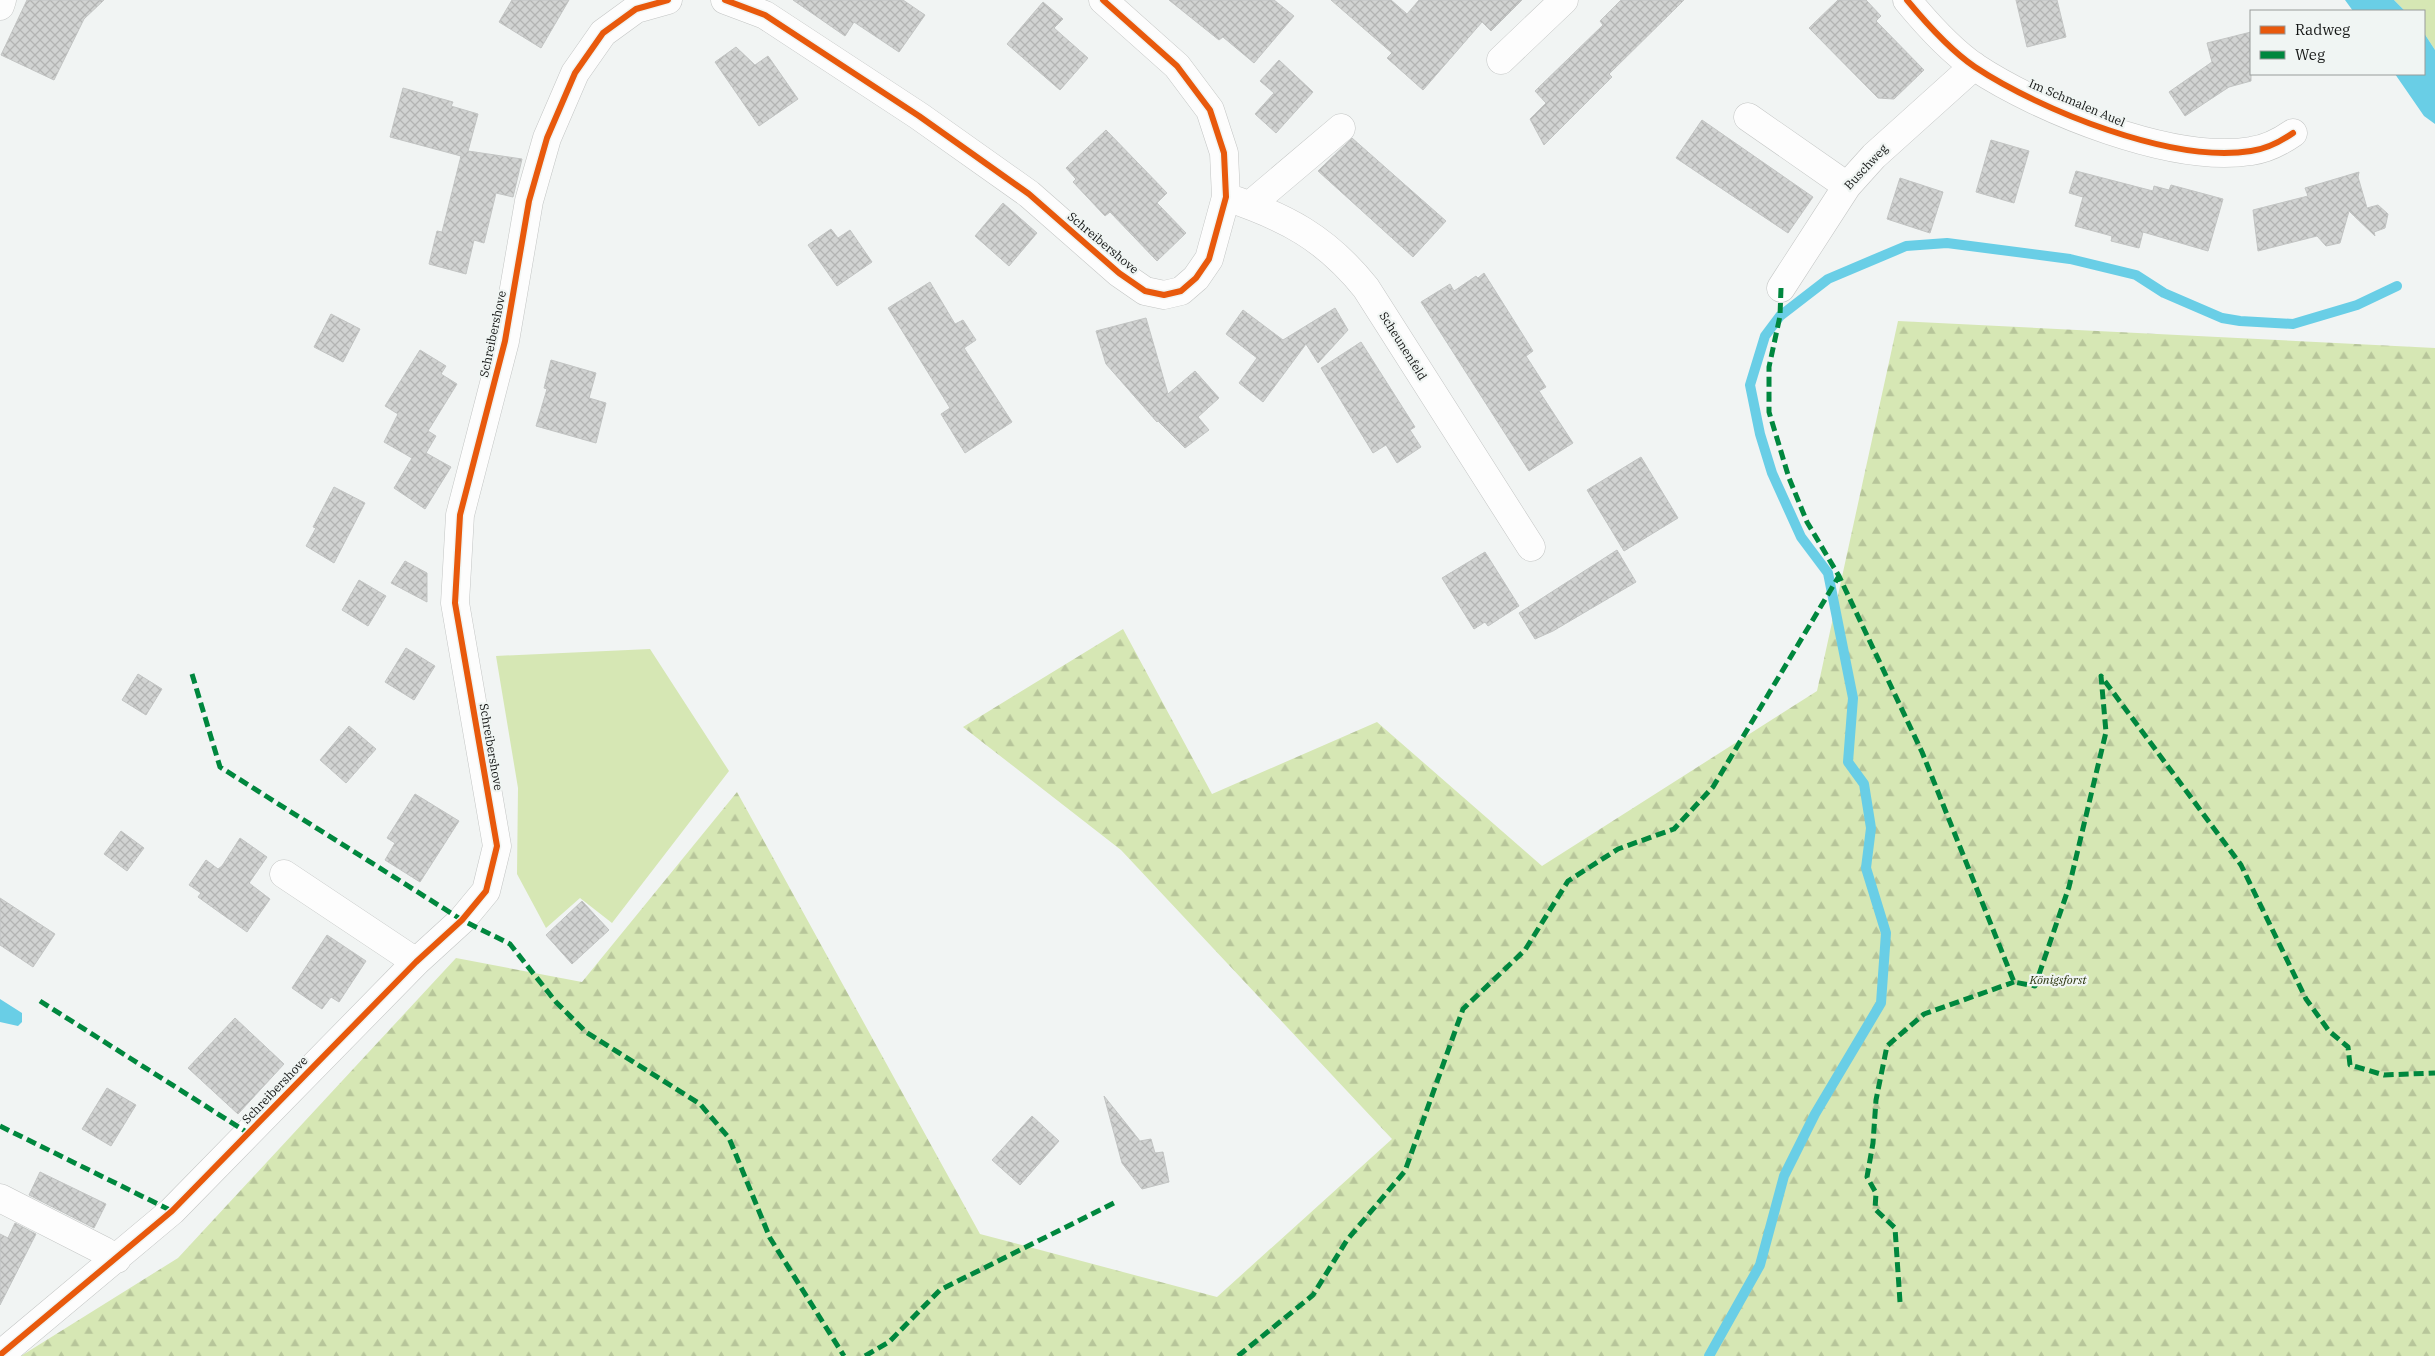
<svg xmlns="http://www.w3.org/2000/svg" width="2435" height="1356" viewBox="0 0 2435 1356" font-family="'IBM Plex Serif',serif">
	<defs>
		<pattern id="forest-firs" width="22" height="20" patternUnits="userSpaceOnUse" patternTransform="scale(1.25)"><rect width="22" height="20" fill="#d6e7b4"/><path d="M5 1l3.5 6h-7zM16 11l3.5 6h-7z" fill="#b7c59a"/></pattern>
		<pattern id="building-cross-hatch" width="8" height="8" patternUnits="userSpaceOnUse" patternTransform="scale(1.25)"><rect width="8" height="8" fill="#d1d3d2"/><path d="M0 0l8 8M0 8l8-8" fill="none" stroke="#b3b4b3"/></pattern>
	</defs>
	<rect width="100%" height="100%" fill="#f1f4f3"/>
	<path fill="#d6e7b4" d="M 2394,0 L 2435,0 L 2435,50 L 2424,33 L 2424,11 L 2405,11 Z
		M 650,649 L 729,771 L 612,923 L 580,898 L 546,928 L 517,874 L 518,788 L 496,656 Z"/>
	<path fill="url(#forest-firs)" d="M 1898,321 L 2435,348 L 2435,1356 L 21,1356 L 178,1258 L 456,958 L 582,982 L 737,792 L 980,1234 L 1217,1297 L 1392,1139 L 1121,850 L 963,727 L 1123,629 L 1212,794 L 1377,722 L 1542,866 L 1817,691 Z"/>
	<path fill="#69cee6" d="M 2345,0 L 2394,0 L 2405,11 L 2353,11 Z
		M 2424,33 L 2435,50 L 2435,124 L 2424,116 L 2395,74 L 2424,74 Z
		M 0,999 L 22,1013 L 22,1022 L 18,1026 L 0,1022 Z"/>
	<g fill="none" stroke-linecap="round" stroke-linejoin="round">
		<path stroke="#69cee6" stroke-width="10" d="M 1709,1356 L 1760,1265 L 1784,1176 L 1815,1114 L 1881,1003 L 1886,933 L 1866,868 L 1871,828 L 1864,784 L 1848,762 L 1853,698 L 1828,573 L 1801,537 L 1772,473 L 1760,434 L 1750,385 L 1765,336 L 1780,316 L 1828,279 L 1906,246 L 1947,243 L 2070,259 L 2136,275 L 2164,293 L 2222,318 L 2240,321 L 2293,324 L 2357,305 L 2397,286"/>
	</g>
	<path fill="url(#building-cross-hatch)" stroke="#c2c4c3" d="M 27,0 L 104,0 L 84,19 L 54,80 L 1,55 Z
		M 512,0 L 569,0 L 541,48 L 499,22 Z
		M 793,0 L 903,0 L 925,15 L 899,52 L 854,22 L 845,36 Z
		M 1169,0 L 1274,0 L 1294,16 L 1254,63 L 1223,37 L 1219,40 Z
		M 1331,0 L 1391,0 L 1407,14 L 1419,0 L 1522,0 L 1491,31 L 1482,22 L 1423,90 L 1387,58 L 1392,53 Z
		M 1621,0 L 1684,0 L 1609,74 L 1612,77 L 1544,145 L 1530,119 L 1546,103 L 1535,91 L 1603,25 L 1600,21 Z
		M 1838,0 L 1866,0 L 1881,16 L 1876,21 L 1924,70 L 1894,99 L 1878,98 L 1809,28 Z
		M 2016,0 L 2057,0 L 2066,37 L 2027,47 Z
		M 1043,2 L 1063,19 L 1054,28 L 1088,58 L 1060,90 L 1007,44 Z
		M 2251,32 L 2251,81 L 2229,87 L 2185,116 L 2169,92 L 2212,62 L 2207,43 Z
		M 736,47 L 755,65 L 768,56 L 798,99 L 759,126 L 715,62 Z
		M 1279,60 L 1313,92 L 1276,133 L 1255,114 L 1274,93 L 1260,81 Z
		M 403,88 L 453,102 L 451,106 L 478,114 L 468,151 L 522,159 L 513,197 L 496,193 L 484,243 L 474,240 L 466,274 L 429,264 L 437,231 L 442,232 L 461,156 L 390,137 Z
		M 1702,120 L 1813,197 L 1788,233 L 1676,158 Z
		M 1106,130 L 1167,193 L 1157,203 L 1186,233 L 1157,261 L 1110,212 L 1105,216 L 1073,182 L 1076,179 L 1066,168 Z
		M 1352,138 L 1446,221 L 1413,257 L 1318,171 Z
		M 1991,140 L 2029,151 L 2014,203 L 1976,192 Z
		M 2076,171 L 2153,191 L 2154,186 L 2169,190 L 2171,185 L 2223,199 L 2208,251 L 2143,232 L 2139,248 L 2111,241 L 2112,236 L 2075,226 L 2083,197 L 2069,193 Z
		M 2359,172 L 2358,177 L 2367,208 L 2378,205 L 2388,214 L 2385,228 L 2374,232 L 2375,236 L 2349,211 L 2340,243 L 2326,246 L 2317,236 L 2258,251 L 2253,210 L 2308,196 L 2305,188 Z
		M 1900,178 L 1943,192 L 1930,233 L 1887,219 Z
		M 1003,203 L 1037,233 L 1009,266 L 975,236 Z
		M 831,229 L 838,238 L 850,230 L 872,262 L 837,286 L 808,245 Z
		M 1484,273 L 1533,351 L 1526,356 L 1546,387 L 1539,391 L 1573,443 L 1529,471 L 1421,302 L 1450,284 L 1454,291 L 1476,276 L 1478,278 Z
		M 930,282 L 955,324 L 963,320 L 976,340 L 964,348 L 1012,422 L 965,453 L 941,414 L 950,408 L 888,308 Z
		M 1335,308 L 1348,330 L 1318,363 L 1306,344 L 1263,402 L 1239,383 L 1257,358 L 1226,334 L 1243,310 L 1283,340 Z
		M 331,314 L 360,329 L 343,362 L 314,347 Z
		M 1146,318 L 1168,394 L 1195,371 L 1219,398 L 1198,417 L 1209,430 L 1185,448 L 1158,421 L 1157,422 L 1106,364 L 1096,331 Z
		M 1361,342 L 1415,427 L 1410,430 L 1421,447 L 1397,463 L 1386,445 L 1373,453 L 1321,368 Z
		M 420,350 L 446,366 L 441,374 L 457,384 L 428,431 L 436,436 L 426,453 L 451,467 L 425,509 L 394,488 L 412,458 L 384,442 L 398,414 L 385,406 Z
		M 551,360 L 596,373 L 589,398 L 606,403 L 596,443 L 536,426 L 547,389 L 544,388 Z
		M 1641,457 L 1678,518 L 1624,551 L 1587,490 Z
		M 334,487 L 365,503 L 334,563 L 306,546 L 316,528 L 313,527 Z
		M 1617,550 L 1636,582 L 1553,631 L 1535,639 L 1519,613 Z
		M 1485,552 L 1519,606 L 1488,626 L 1485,622 L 1474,629 L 1442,578 Z
		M 405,561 L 427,573 L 427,602 L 391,583 Z
		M 359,580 L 386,596 L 368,626 L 342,610 Z
		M 406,648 L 435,666 L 414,700 L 385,682 Z
		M 138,674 L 162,689 L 146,715 L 122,700 Z
		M 349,726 L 376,749 L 346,783 L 320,760 Z
		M 415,794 L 459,821 L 420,882 L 385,860 L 395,843 L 387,838 Z
		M 121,831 L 144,848 L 127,871 L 104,854 Z
		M 240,838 L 267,857 L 249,883 L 270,899 L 247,932 L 198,897 L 201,893 L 189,885 L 206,860 L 218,869 L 222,866 Z
		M 0,898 L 55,934 L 33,967 L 0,945 Z
		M 582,901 L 609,930 L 572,964 L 546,935 Z
		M 327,935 L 366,961 L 339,1002 L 331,997 L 322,1009 L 292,988 Z
		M 235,1018 L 284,1064 L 238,1114 L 188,1068 Z
		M 107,1088 L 136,1105 L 111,1146 L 82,1129 Z
		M 1104,1096 L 1140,1141 L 1151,1139 L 1155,1153 L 1163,1152 L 1169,1182 L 1142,1189 L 1122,1163 Z
		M 1032,1116 L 1059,1141 L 1020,1185 L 992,1160 Z
		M 40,1172 L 106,1204 L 94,1228 L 29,1195 Z
		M 15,1223 L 36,1234 L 0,1305 L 0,1234 L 8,1238 Z"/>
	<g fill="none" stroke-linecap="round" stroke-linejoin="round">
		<defs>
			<path id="minor" d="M 725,0 L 765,15 L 919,116 L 1029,194 L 1119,273 L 1145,291 L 1164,295 L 1181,291 L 1196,278 L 1209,259 L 1226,197 L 1224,153 L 1210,110 L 1177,66 L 1103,0
				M 1907,0 C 1926,23 1950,50 1975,67 C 2040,110 2173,164 2251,151 C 2267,149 2280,142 2293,133
				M 0,6 L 2,0
				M 1501,60 L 1564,0
				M 1748,117 L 1847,186
				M 1226,197 C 1286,217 1326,238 1366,288 L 1531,547
				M 1250,205 L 1341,128
				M 1781,288 L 1847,186 L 1874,156 L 1974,66
				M 284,874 L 416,962
				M 0,1198 L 104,1251 L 117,1259
				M 0,1355 L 172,1211 L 416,962 L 462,920 L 486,891 L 497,846 L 455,603 L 460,515 L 505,341 L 529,201 L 547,138 L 575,73 L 603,33 L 636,9 L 668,0"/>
		</defs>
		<use href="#minor" stroke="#c3c5c4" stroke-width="29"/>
		<use href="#minor" stroke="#fdfdfd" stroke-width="28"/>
		<path stroke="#00873e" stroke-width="5" stroke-dasharray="10 5" stroke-linecap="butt" d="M 1781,288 L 1780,316 L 1769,367 L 1769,412 L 1789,478 L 1807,522 L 1839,576 L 1922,752 L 2014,982 L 2035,986 L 2069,887 L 2106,732 L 2101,676 L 2241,865 L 2306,999 L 2329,1031 L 2348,1047 L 2350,1065 L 2384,1075 L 2435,1073
			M 192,674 L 220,767 L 462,920 L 510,944 L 556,1002 L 586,1032 L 700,1104 L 729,1138 L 770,1238 L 844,1356
			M 40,1001 L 248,1133
			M 0,1126 L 172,1211
			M 1900,1302 L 1895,1228 L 1875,1209 L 1876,1193 L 1867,1177 L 1873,1143 L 1876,1100 L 1887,1046 L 1924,1014 L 2014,982
			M 865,1356 L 889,1342 L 940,1290 L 1114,1203
			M 1238,1356 L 1313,1295 L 1347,1240 L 1405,1171 L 1463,1009 L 1525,950 L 1568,881 L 1618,849 L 1674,829 L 1713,787 L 1839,576"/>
		<defs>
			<path id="cycleway" d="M 725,0 L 765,15 L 919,116 L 1029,194 L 1119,273 L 1145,291 L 1164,295 L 1181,291 L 1196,278 L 1209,259 L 1226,197 L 1224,153 L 1210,110 L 1177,66 L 1103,0
				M 1907,0 C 1926,23 1950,50 1975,67 C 2040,110 2173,164 2251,151 C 2267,149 2280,142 2293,133
				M 0,1355 L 172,1211 L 416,962 L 462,920 L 486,891 L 497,846 L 455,603 L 460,515 L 505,341 L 529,201 L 547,138 L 575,73 L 603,33 L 636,9 L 668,0"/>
		</defs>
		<use href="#cycleway" stroke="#f0f5f3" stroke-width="9"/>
		<use href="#cycleway" stroke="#e8590c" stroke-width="6"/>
	</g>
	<g text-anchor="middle" stroke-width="4.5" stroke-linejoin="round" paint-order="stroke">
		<g font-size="12" fill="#131514" stroke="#f0f5f3">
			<text transform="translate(2077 103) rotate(23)" y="4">Im Schmalen Auel</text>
			<text transform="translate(1866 167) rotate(-47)" y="4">Buschweg</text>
			<text transform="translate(1103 243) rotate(40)" y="4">Schreibershove</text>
			<text transform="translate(493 334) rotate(-78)" y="4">Schreibershove</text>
			<text transform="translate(1403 346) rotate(58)" y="4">Scheunenfeld</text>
			<text transform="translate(491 747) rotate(80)" y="4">Schreibershove</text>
			<text transform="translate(275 1090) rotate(-46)" y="4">Schreibershove</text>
		</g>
		<g font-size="12" font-style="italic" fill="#29340c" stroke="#f0f5f3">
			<text x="2058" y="984">Königsforst</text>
		</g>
	</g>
	<rect x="2250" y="10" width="175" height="65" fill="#f0f5f3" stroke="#989b9a"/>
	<rect x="2260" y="26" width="25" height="8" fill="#e8590c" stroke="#989b9a"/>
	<text x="2295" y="35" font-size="15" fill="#131514">Radweg</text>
	<rect x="2260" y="51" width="25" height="8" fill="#00873e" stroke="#989b9a"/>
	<text x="2295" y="60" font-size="15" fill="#131514">Weg</text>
</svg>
